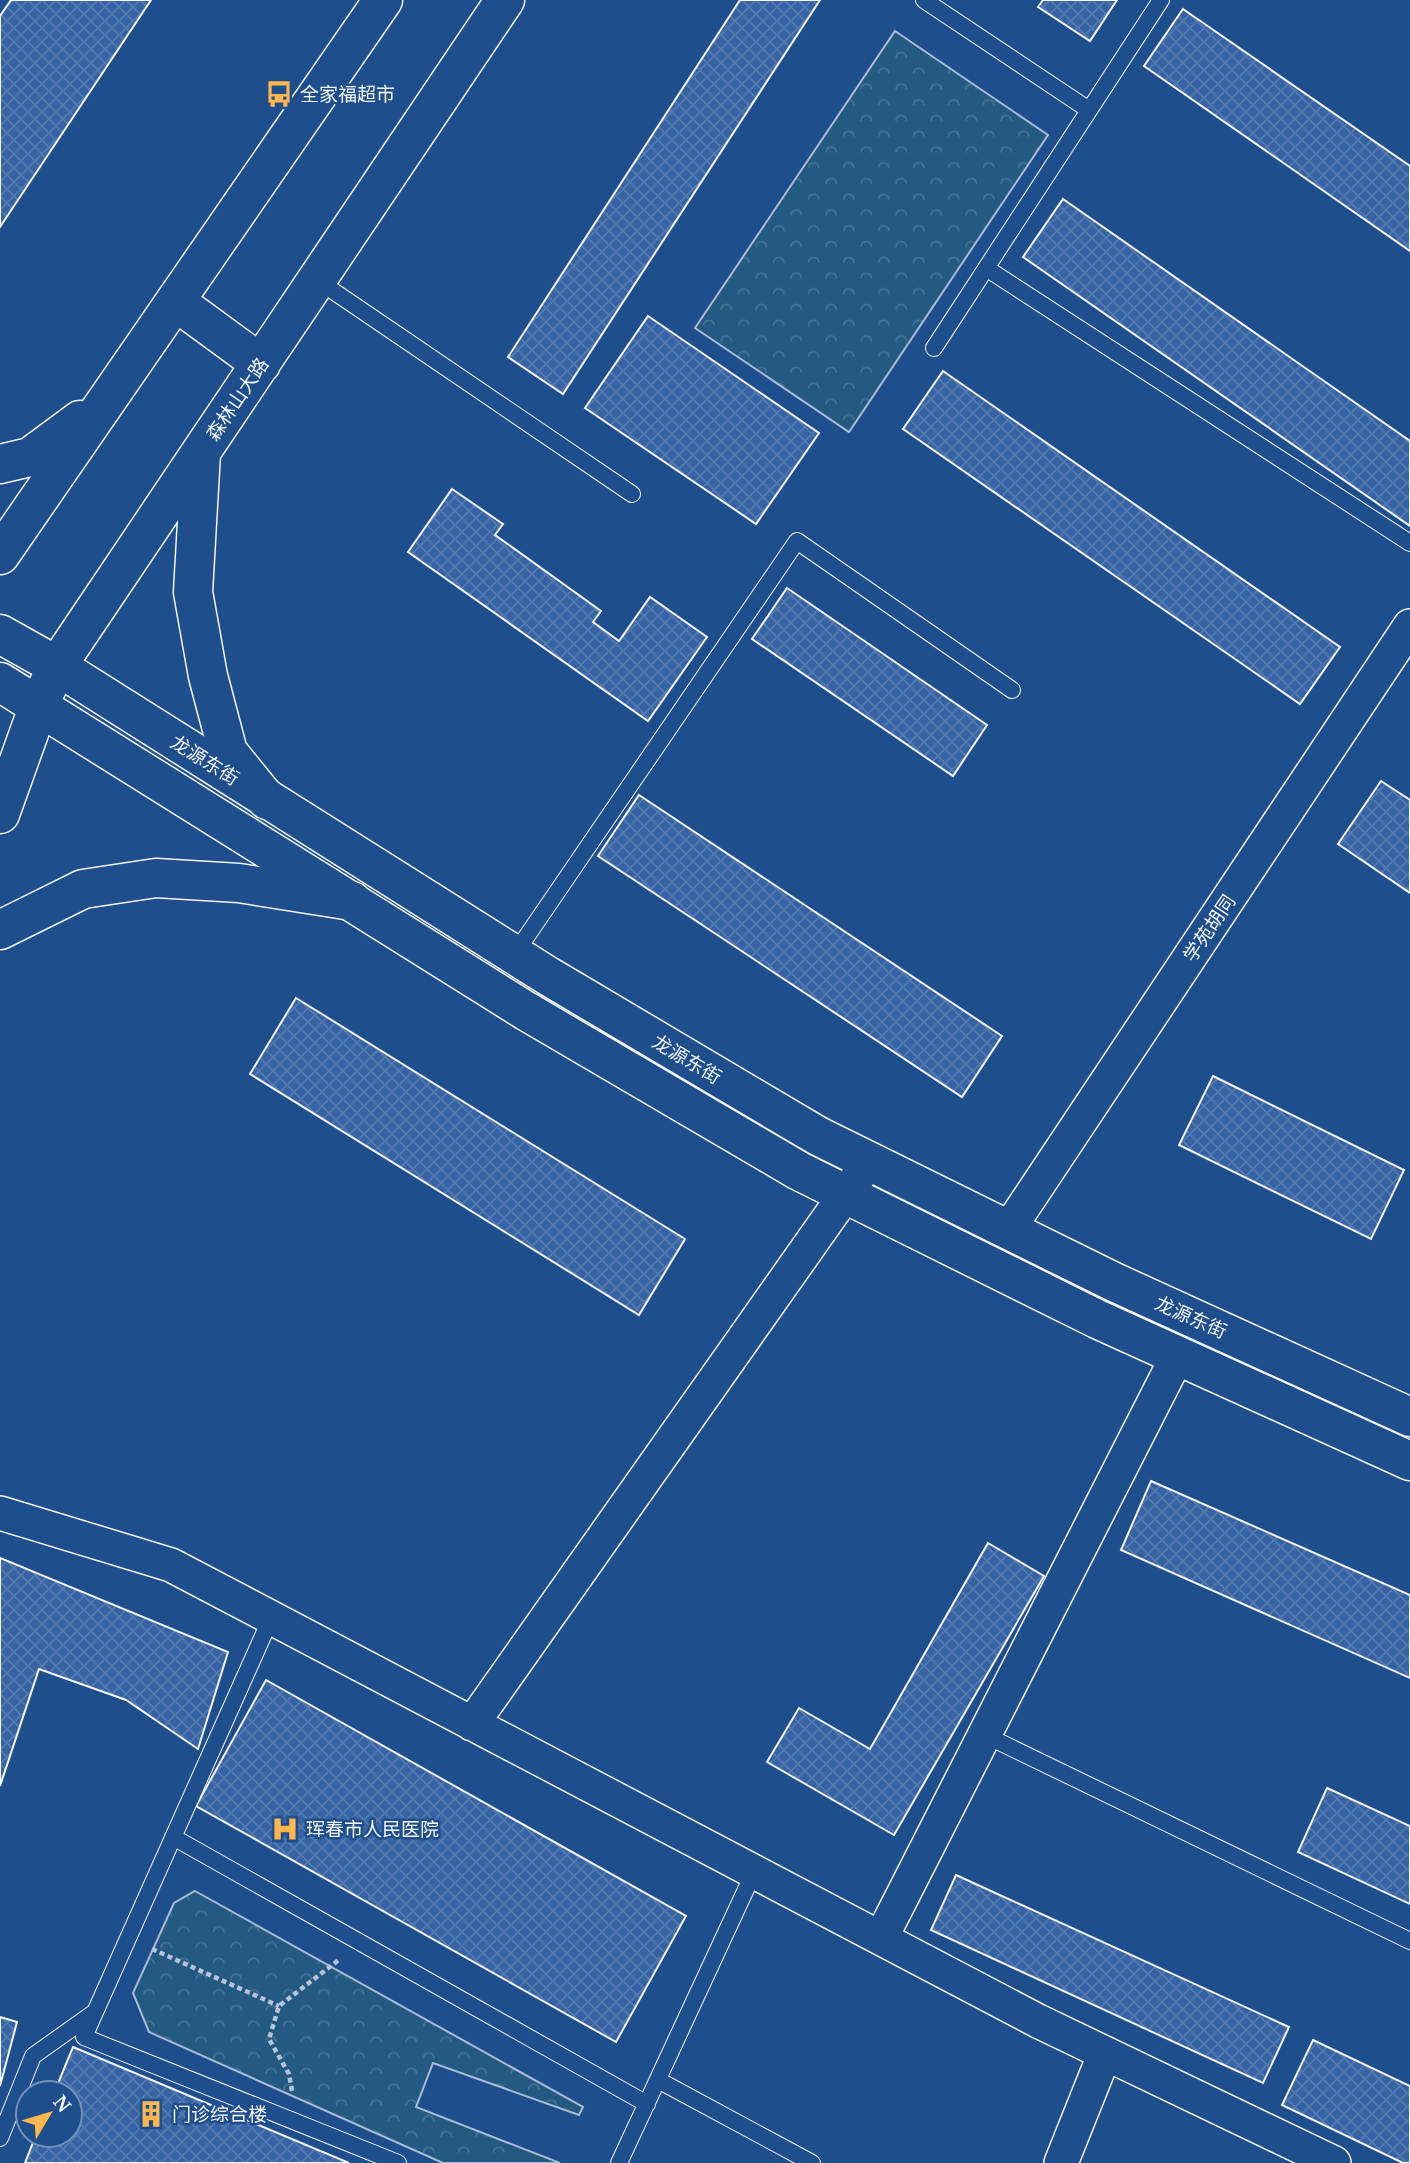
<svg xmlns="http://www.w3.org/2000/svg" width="1410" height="2163" viewBox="0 0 1410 2163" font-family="'Noto Serif','Noto Sans SC',serif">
	<defs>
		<pattern id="park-crowns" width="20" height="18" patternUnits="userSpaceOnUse" patternTransform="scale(1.75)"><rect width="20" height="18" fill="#245a82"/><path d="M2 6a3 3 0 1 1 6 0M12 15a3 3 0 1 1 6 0" fill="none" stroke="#447295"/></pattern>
		<pattern id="building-cross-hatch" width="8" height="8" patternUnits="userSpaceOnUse" patternTransform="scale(1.75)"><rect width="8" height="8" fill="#3563a3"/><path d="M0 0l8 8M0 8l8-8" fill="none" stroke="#537ab1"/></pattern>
	</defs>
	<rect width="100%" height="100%" fill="#1f4e8c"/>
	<path fill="url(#park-crowns)" stroke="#a8bbd7" stroke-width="2" d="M 895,31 L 1048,135 L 849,432 L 695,328 Z
		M 195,1891 L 583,2107 L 579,2115 L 433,2063 L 416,2107 L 560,2163 L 443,2163 L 149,2032 L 133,1993 L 174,1903 Z"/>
	<path fill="url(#building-cross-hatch)" stroke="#f2f6ff" stroke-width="2" d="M 11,0 L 151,0 L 0,227 L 0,16 Z
		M 740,0 L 820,0 L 563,394 L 508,357 Z
		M 1043,0 L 1117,0 L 1090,41 L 1038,7 Z
		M 1183,9 L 1410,166 L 1410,251 L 1144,66 Z
		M 1063,199 L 1410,441 L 1410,526 L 1023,257 Z
		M 648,316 L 819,433 L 756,524 L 585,408 Z
		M 943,371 L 1340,647 L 1300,704 L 903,429 Z
		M 452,489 L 503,524 L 495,535 L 601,611 L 593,622 L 619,641 L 650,597 L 707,637 L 648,721 L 408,552 Z
		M 787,588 L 987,725 L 953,776 L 752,639 Z
		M 1381,781 L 1410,800 L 1410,893 L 1338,844 Z
		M 639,795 L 1002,1036 L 962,1097 L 598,856 Z
		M 296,998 L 685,1239 L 639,1315 L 250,1074 Z
		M 1213,1076 L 1404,1170 L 1371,1239 L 1179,1145 Z
		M 1151,1481 L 1410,1595 L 1410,1678 L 1121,1550 Z
		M 988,1543 L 1044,1576 L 894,1835 L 767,1762 L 799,1708 L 870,1749 Z
		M 0,1558 L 228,1652 L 198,1749 L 126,1700 L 39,1669 L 0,1786 Z
		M 266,1680 L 686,1916 L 616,2042 L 196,1806 Z
		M 1327,1788 L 1410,1826 L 1410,1904 L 1298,1852 Z
		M 956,1875 L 1289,2027 L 1263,2083 L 931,1930 Z
		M 0,2017 L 17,2022 L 0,2086 Z
		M 1313,2040 L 1410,2086 L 1410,2163 L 1403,2163 L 1282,2105 Z
		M 73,2047 L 349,2163 L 25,2163 L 36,2135 L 70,2135 L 70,2093 L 54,2093 Z"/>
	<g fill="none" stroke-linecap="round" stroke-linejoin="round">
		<defs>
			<path id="lane" d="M 924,0 L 1089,110
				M 986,268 L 1410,543
				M 317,280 L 632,494
				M 934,348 L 1161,0
				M 514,955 L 797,541 L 1012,690
				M 271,1618 L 84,2037 L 398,2163
				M 985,1735 L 1410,1941
				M 173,1837 L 647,2104
				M 658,2080 L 812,2163
				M 0,2138 L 33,2056 L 92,2014
				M 619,2163 L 754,1872"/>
			<path id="street" d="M 1008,1230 L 1410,626
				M 0,1513 L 171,1565 L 1038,2021 L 1334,2163
				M 472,1724 L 869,1161
				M 881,1938 L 1178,1355
				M 1061,2163 L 1105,2053"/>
			<path id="secondary" d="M 0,634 L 57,666 L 548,976 L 818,1136 L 1114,1282 L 1410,1417
				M 0,682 L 526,1011 L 799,1171 L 1097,1319 L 1410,1461"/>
			<path id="primary" d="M 175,301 L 261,364
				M 201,453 L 193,592 L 208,676 L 228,752 L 267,800
				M 0,464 L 30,457 L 80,420
				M 0,555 L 383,0
				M 0,814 L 39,705 L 57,666 L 505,0
				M 0,930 L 83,889 L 156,878 L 239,883 L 352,901"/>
		</defs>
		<use href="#lane" stroke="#f2f6ff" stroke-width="18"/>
		<use href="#street" stroke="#f2f6ff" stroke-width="36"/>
		<use href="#secondary" stroke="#f2f6ff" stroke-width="41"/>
		<use href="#primary" stroke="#f2f6ff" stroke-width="41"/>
		<path stroke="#b3c4dc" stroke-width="4.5" stroke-dasharray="5 3.5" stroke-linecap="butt" d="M 152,1949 L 279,2006
			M 292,2091 L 289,2074 L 269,2039 L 279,2006 L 340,1959"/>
		<use href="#lane" stroke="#1f4e8c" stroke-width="16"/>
		<use href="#street" stroke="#1f4e8c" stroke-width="33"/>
		<use href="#secondary" stroke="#1f4e8c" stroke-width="38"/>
		<use href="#primary" stroke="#1f4e8c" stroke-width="38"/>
	</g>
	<defs>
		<symbol id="bus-bare" viewBox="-9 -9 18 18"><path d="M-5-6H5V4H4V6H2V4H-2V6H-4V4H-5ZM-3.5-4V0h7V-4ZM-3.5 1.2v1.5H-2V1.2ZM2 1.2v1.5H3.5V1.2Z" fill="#ffb74d" stroke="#1f4e8c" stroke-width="2.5" paint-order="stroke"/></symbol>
		<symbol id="hospital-bare" viewBox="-9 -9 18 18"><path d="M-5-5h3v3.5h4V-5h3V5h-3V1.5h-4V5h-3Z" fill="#ffb74d" stroke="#1f4e8c" stroke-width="2.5" paint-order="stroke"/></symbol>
		<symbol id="building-bare" viewBox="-9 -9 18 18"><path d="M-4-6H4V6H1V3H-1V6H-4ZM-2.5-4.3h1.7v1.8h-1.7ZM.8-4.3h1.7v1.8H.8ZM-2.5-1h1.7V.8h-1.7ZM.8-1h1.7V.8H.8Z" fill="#ffb74d" stroke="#1f4e8c" stroke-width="2.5" paint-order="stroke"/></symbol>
	</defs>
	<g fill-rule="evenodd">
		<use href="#bus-bare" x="260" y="75" width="38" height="38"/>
		<use href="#hospital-bare" x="266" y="1810" width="38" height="38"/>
		<use href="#building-bare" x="132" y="2095" width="38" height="38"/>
	</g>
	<g text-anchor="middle" stroke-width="5" stroke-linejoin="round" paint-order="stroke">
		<g font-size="19" fill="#f2f6ff" stroke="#1f4e8c" text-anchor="start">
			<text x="300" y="101">全家福超市</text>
			<text x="306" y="1836">珲春市人民医院</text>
			<text x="172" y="2121">门诊综合楼</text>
		</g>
		<g font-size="19" fill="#f2f6ff" stroke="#1f4e8c">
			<text transform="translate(237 399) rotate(-56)" y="7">森林山大路</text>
			<text transform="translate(205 760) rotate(32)" y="7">龙源东街</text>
			<text transform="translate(1209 928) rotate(-56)" y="7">学苑胡同</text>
			<text transform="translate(687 1059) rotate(31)" y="7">龙源东街</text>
			<text transform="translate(1191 1317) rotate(24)" y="7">龙源东街</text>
		</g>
	</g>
	<g transform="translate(49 2114) rotate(52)"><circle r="33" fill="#1f4e8c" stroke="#7391ba" stroke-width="2"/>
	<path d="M0-5L12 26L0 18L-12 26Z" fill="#ffb74d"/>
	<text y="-10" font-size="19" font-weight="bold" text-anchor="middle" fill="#f2f6ff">N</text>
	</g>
</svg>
